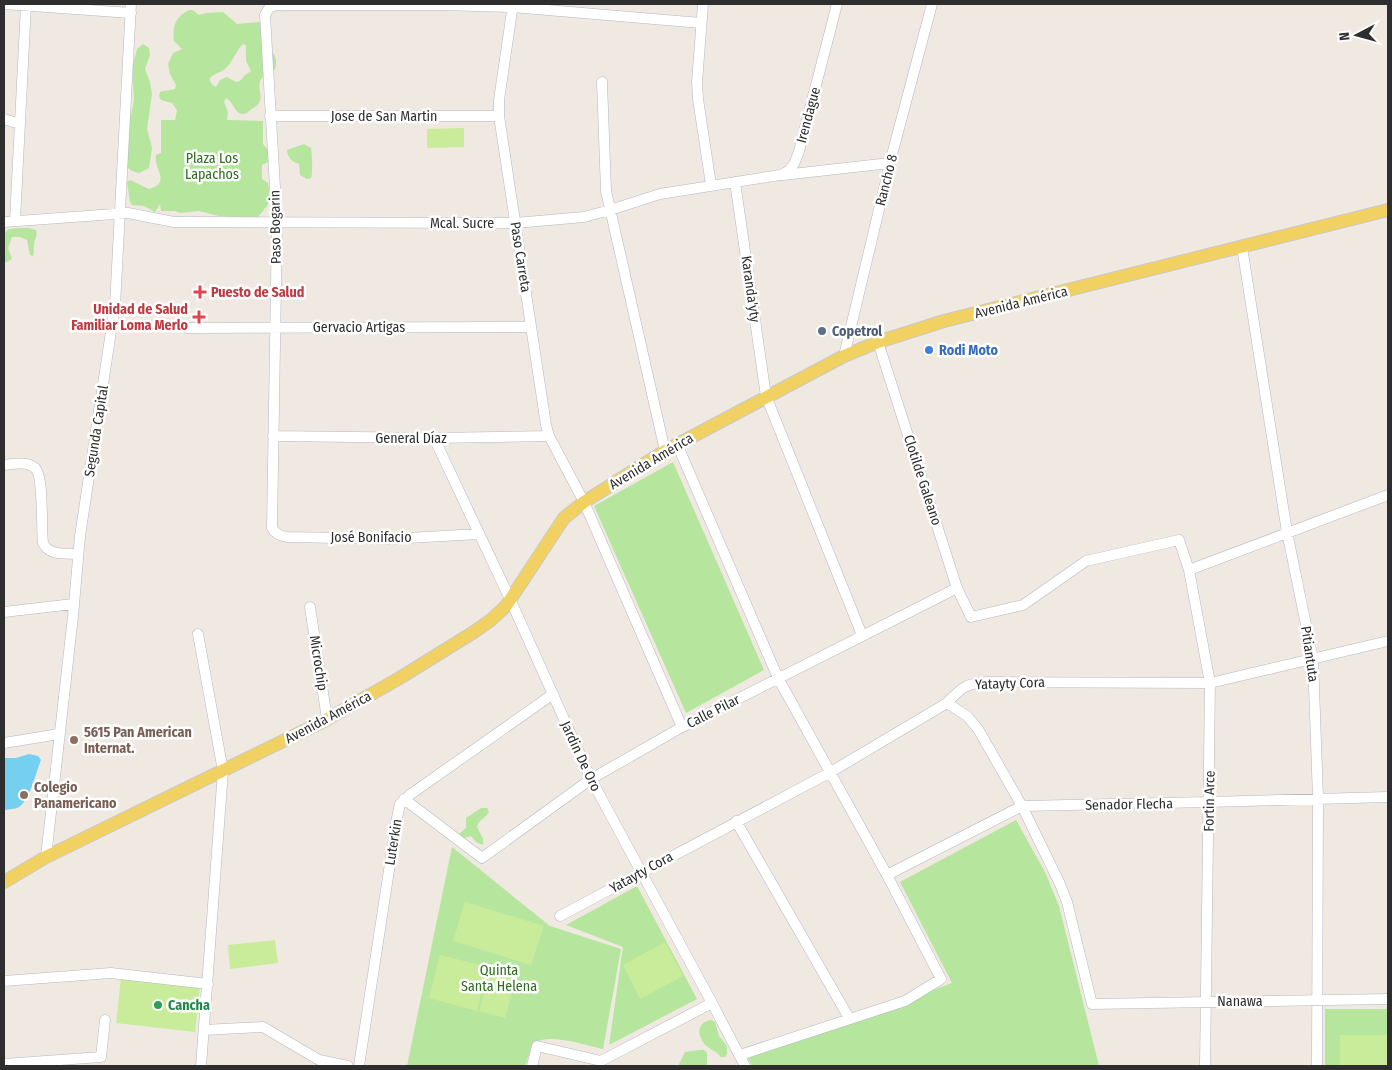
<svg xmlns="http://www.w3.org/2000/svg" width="1392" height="1070" viewBox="0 0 1392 1070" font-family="'Fira Sans Condensed',sans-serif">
	<rect width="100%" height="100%" fill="#efe9e1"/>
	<path fill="#b6e59e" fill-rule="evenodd" d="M 189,10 L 193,10 L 199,15 L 207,13 L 223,12 L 237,24 L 259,22 L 262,24 L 265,48 C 275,52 278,58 275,69 C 271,73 262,75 260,81 C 257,93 267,101 252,109 C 248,111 247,115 242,114 C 233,112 234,102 226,98 L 224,102 L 228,112 L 227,120 L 263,121 L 263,144 L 269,151 L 270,159 L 268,162 L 262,165 L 262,179 L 268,183 C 271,204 271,202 257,218 L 219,216 L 199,211 L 180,213 L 175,211 L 161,211 L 160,204 L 155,212 L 144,206 L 132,205 L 130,202 L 127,182 L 130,180 L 149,189 C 172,182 153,169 156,155 L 161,153 L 161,120 L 175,120 L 177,110 L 172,103 L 161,100 L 159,96 L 160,92 C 165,90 170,91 175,89 L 176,85 L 170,74 L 168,64 L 173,53 L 182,49 L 174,41 C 172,25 176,17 189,10 ZM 243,44 L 246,45 L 246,61 L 251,71 L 245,75 L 240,81 L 236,82 L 227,77 L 220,80 L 216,87 C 212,85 210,83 210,78 C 215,73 220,73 225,69 C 233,62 235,52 243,44 Z
		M 143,44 L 149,48 L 150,55 L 145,69 L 150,82 L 152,94 L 147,129 L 152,148 L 149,168 L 139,173 L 132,171 L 127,167 L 128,129 L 134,100 L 132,69 L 137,49 Z
		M 304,144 L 311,148 C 312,153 313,174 311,178 L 307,179 L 300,175 L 299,164 C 292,162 287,157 287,150 Z
		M 17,228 L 29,228 L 36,230 C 38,237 34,239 34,245 C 33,250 35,251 33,256 L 30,255 L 27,240 L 20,237 L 12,237 L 8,248 L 12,259 L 4,263 L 4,233 L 9,229 Z
		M 673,462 L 764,670 L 686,713 L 594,506 Z
		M 481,808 L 487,808 L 489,812 C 485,819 479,819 477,827 L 483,839 L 483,845 L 476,842 L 471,836 L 464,838 L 460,838 L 459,834 L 466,828 L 466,818 Z
		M 1016,820 L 1045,872 L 1059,906 L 1099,1066 L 752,1066 L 748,1058 L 952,983 L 900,882 Z
		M 452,847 L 550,926 L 621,949 L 603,1049 C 583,1045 551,1033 533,1043 L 525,1066 L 407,1066 Z
		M 637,886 L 697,999 L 609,1045 L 623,947 L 566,925 Z
		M 1325,1009 L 1388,1009 L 1388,1066 L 1325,1066 Z
		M 711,1020 L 715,1022 L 719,1036 L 727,1046 L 727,1054 L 725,1057 L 721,1057 C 715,1050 714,1052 708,1047 C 697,1039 695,1022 711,1020 Z
		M 700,1050 L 704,1050 L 707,1053 L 707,1066 L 678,1066 L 685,1052 Z"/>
	<path fill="#c9ec9a" d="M 464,128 L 464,147 L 427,148 L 427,129 Z
		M 465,902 L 544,926 L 531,965 L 453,941 Z
		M 275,940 L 278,963 L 230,969 L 228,945 Z
		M 665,942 L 683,976 L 640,999 L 623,965 Z
		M 440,955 L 488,967 L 477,1011 L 429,998 Z
		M 491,967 L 517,975 L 505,1018 L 479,1011 Z
		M 121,978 L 200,987 L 195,1032 L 116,1023 Z
		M 1340,1035 L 1388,1035 L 1388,1066 L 1340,1066 Z"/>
	<path fill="#75cff0" d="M 29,754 L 38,756 L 41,760 C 36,772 30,800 19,807 C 14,810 9,808 4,811 L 4,758 L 16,758 Z"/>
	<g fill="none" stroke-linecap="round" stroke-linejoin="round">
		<defs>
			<path id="minor" d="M 4,4 L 131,13
				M 513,4 L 499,100 L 499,116 L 546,425 L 549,436 L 584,502 L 682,727
				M 703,4 L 697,82 L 698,99 L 711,185
				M 602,82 L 606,191 L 665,451
				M 270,116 L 499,116
				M 4,119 L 20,124
				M 783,175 L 890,163
				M 735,182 L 766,396 L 862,635
				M 15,220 L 26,5
				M 4,222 L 128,213 L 174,222 L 184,222 L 515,223 L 584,217 L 610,210 L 660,194 L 780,175 C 792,171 795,163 799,151 L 837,4
				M 1242,247 L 1287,532 L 1313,659 L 1318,798 L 1317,1066
				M 187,328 L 531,327
				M 878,342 L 957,588 L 971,617 L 1023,605 L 1086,561 L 1179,540 L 1189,570 L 1210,683 L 1205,1066
				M 844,356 L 893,151 L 932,4
				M 273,436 L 434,438 L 549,436
				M 434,438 L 510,599 L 591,779 L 712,1003 L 745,1066
				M 677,444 L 778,678 L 887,875 L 941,979 L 905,1001 L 740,1055
				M 4,465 C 13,464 27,461 35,468 C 44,476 41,528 43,543 C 49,556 65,553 78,554
				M 479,534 L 390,539 L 287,537 C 280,536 275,534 272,528 L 277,222 L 265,15 L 269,8 L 276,5 L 442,5 L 512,7 L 701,23
				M 1189,570 L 1388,495
				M 310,607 L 327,719
				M 4,612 L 73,604
				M 198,634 L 223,771 L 201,1066
				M 947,703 L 967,716 L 978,729 L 1022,806 L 1060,884 L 1067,902 L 1092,1004 L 1388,999
				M 4,743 L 59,734
				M 404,799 L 482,858 L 591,779 L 682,727 L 957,588
				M 736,821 L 849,1018
				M 46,857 L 73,616 L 80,536 L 115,305 L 131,4
				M 887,875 L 1022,806 L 1209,802 L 1388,797
				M 560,916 L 829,773 L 947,703 C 961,688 966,683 988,682 L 1210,683 L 1388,641
				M 4,981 L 111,973 L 208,984
				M 204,1030 L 263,1027 L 319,1060 L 348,1066
				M 4,1064 L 101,1057 L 105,1020
				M 359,1066 L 397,818 L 400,804 L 411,794 L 553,694
				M 532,1066 L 537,1046 L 601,1061 L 712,1003"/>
			<path id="major" d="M 4,882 L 46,857 L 324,721 L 398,679 L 474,632 L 491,620 L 506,606 L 564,518 L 584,502 L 665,451 L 844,356 L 878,342 L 944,321 L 1388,210"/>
		</defs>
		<use href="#minor" stroke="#b4b7c1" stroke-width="11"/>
		<use href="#major" stroke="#c9c9c9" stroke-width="14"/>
		<use href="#minor" stroke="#fff" stroke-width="10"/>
		<use href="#major" stroke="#f2d163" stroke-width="12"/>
	</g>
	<g fill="#e0444e" stroke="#fff" stroke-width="2">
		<path d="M197.5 284.5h5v5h5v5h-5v5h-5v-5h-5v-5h5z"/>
		<path d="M196.5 309.5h5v5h5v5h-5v5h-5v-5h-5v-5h5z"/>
	</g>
	<circle fill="#5c6f8a" stroke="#fff" stroke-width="2" cx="822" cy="331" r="5"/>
	<circle fill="#3f7fe0" stroke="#fff" stroke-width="2" cx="929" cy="350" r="5"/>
	<g fill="#8d6e63" stroke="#fff" stroke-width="2">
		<circle cx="74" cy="740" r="5"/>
		<circle cx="24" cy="795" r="5"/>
	</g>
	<circle fill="#2e9e5b" stroke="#fff" stroke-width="2" cx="158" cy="1005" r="5"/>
	<g text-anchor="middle" stroke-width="5" stroke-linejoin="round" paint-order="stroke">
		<g font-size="14" fill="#2e2e2e" stroke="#fff">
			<text transform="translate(808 115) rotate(-75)" y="5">Irendague</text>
			<text x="384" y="121">Jose de San Martin</text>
			<text transform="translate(886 180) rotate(-76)" y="5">Rancho 8</text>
			<text x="462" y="228">Mcal. Sucre</text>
			<text transform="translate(275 227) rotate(-91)" y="5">Paso Bogarin</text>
			<text transform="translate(521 257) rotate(81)" y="5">Paso Carreta</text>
			<text transform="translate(751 289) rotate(82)" y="5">Karanda'yty</text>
			<text transform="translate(1021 302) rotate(-14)" y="5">Avenida América</text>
			<text x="359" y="332">Gervacio Artigas</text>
			<text transform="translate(96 431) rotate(-81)" y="5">Segunda Capital</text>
			<text x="411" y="443">General Díaz</text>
			<text transform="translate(651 461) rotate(-31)" y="5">Avenida América</text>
			<text transform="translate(923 480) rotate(72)" y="5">Clotilde Galeano</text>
			<text x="371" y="542">José Bonifacio</text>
			<text transform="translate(1310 654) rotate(82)" y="5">Pitiantuta</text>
			<text transform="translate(319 663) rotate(81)" y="5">Microchip</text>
			<text transform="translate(1010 683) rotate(-2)" y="5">Yatayty Cora</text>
			<text transform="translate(713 711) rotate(-27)" y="5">Calle Pilar</text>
			<text transform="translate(328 717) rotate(-28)" y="5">Avenida América</text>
			<text transform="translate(581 756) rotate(65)" y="5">Jardin De Oro</text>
			<text transform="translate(1209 801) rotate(-89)" y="5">Fortin Arce</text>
			<text transform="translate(1129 804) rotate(-1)" y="5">Senador Flecha</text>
			<text transform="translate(393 842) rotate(-81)" y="5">Luterkin</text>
			<text transform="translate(641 872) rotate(-29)" y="5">Yatayty Cora</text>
			<text x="1240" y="1006">Nanawa</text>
		</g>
		<g font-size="14" fill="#2c6e1b" stroke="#fff">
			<text x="212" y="163">Plaza Los<tspan x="212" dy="16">Lapachos</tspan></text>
			<text x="499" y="975">Quinta<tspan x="499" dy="16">Santa Helena</tspan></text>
		</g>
		<g font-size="14" font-weight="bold" fill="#be3a42" stroke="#fff" text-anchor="start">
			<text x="211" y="297">Puesto de Salud</text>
			<text x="188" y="314" text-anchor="end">Unidad de Salud<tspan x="188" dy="16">Familiar Loma Merlo</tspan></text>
		</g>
		<g font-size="14" font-weight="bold" fill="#4e5e75" stroke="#fff" text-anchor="start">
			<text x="832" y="336">Copetrol</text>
		</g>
		<g font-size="14" font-weight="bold" fill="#366cbe" stroke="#fff" text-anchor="start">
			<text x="939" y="355">Rodi Moto</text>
		</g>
		<g font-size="14" font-weight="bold" fill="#785e54" stroke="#fff" text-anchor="start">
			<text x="84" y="737">5615 Pan American<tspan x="84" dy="16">Internat.</tspan></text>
			<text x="34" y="792">Colegio<tspan x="34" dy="16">Panamericano</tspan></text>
		</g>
		<g font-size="14" font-weight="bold" fill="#27864d" stroke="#fff" text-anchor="start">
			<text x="168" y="1010">Cancha</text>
		</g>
	</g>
	<rect width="1392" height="1070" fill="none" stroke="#2e2e2e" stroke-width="10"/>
	<g transform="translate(1357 35) rotate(264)" stroke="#ffffff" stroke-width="4" paint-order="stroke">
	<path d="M0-4L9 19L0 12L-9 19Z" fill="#2e2e2e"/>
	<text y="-8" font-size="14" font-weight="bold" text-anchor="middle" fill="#2e2e2e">N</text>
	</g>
</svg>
